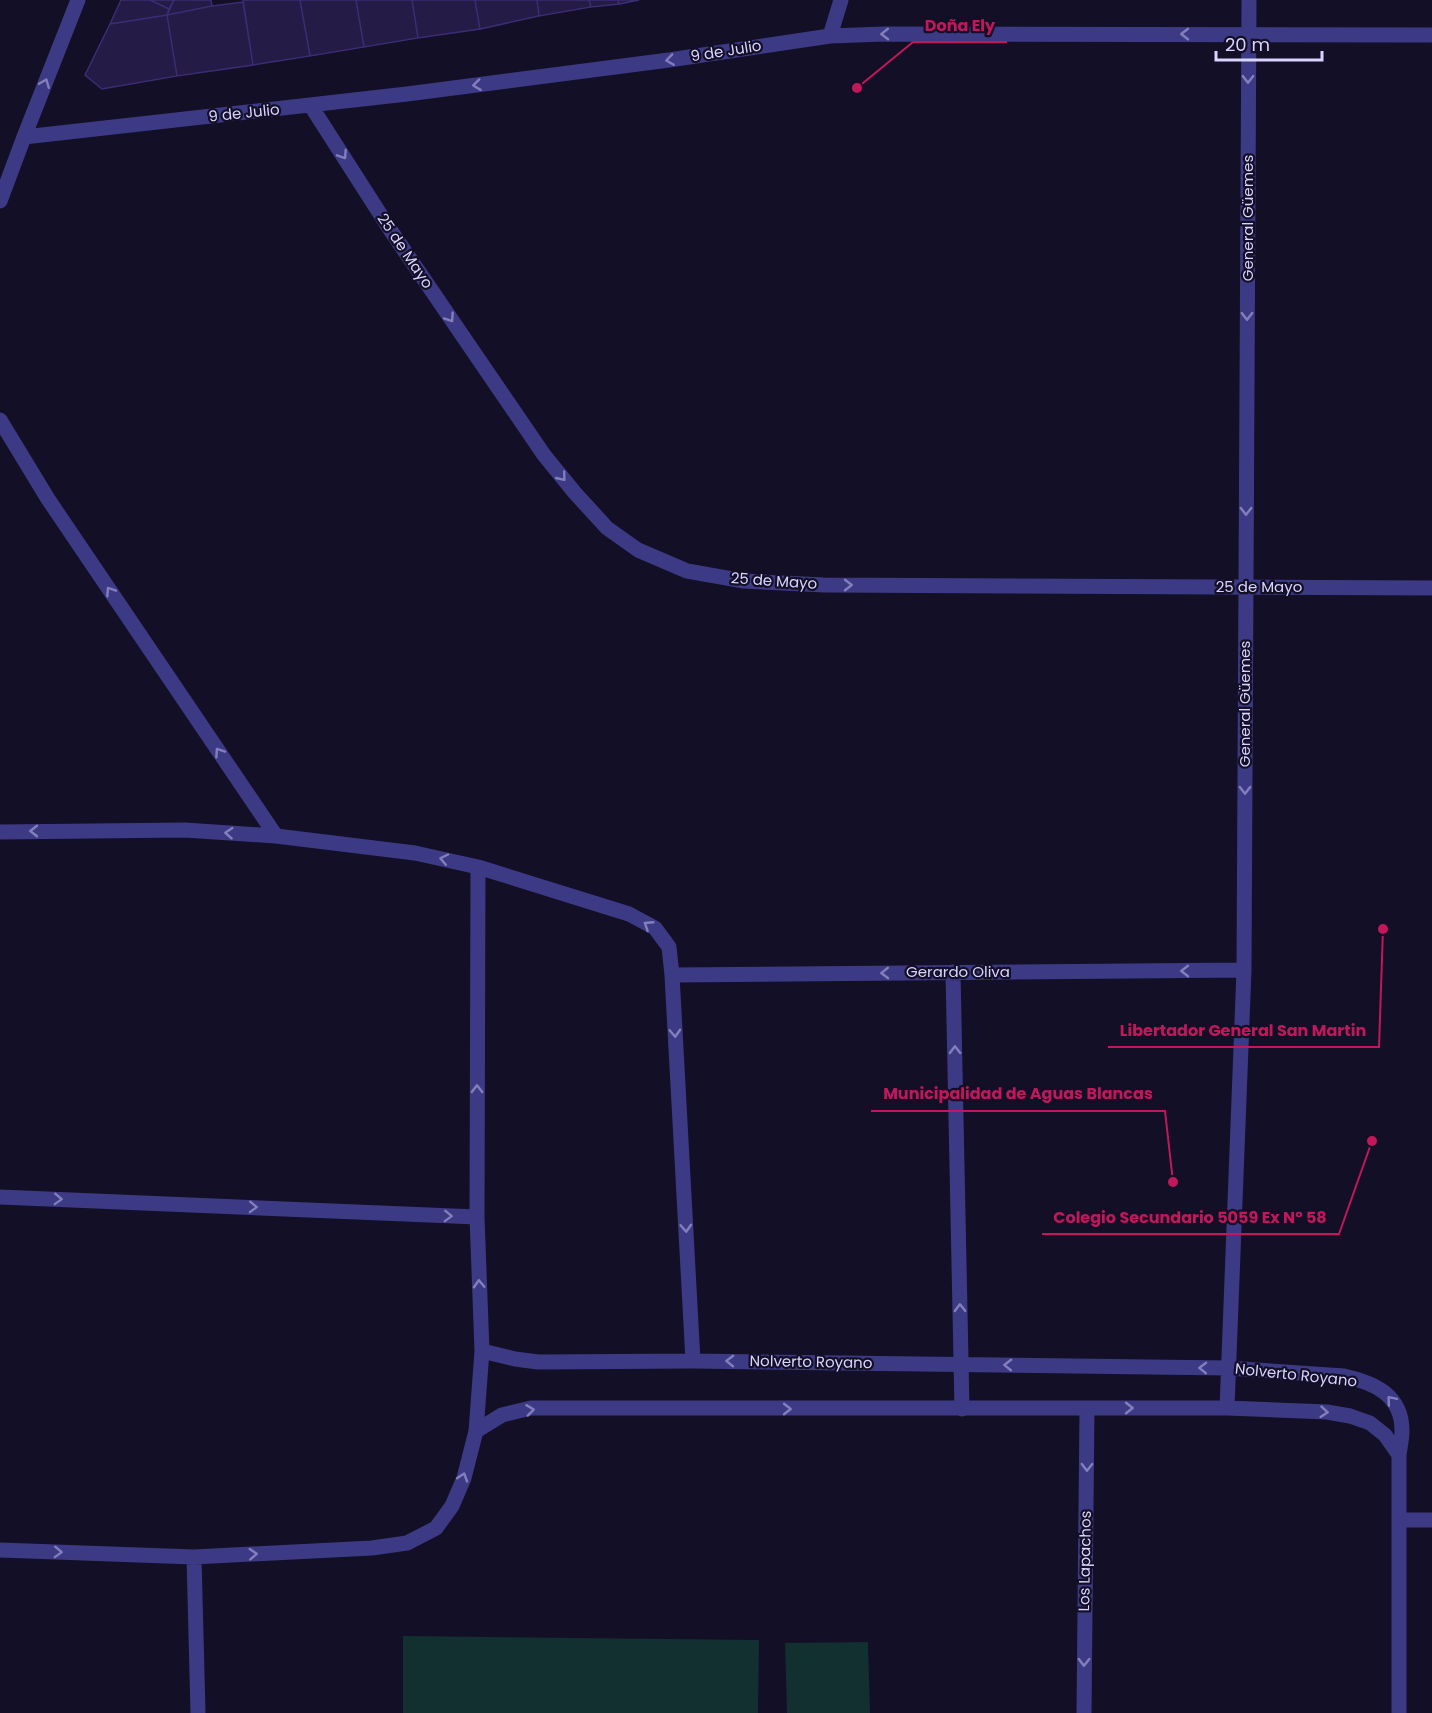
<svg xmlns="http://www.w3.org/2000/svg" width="1432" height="1713" viewBox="0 0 1432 1713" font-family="Poppins,sans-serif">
	<rect width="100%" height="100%" fill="#130f26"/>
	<path fill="#12302f" d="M 403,1636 L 759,1640 L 758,1713 L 403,1713 Z
		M 868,1642 L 870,1713 L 787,1713 L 785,1643 Z"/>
	<path fill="#241b47" stroke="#3b2d73" stroke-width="1.5" d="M 121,0 L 150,0 L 169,9 L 167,15 L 110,24 Z
		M 150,0 L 174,0 L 169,9 Z
		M 174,0 L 211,0 L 212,6 L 167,15 Z
		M 243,0 L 300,0 L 310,56 L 253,65 Z
		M 300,0 L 356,0 L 364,47 L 310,56 Z
		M 356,0 L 412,0 L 418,38 L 364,47 Z
		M 412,0 L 475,0 L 480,29 L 418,38 Z
		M 475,0 L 537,0 L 539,16 L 480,29 Z
		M 537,0 L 589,0 L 591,7 L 539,16 Z
		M 589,0 L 618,0 L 619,4 L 591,7 Z
		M 618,0 L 639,0 L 619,4 Z
		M 243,2 L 253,65 L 177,76 L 167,15 L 212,6 Z
		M 167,15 L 177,76 L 102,89 L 85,75 L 110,24 Z"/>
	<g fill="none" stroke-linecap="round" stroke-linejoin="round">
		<path stroke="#3d3a85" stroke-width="15" d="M 830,36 L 841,0
			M 311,106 L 391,231 L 544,455 L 575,493 L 607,528 L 638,550 L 687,571 L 744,581 L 824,585 L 1432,588
			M 24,137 L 407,94 L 669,60 L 830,36 L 884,34 L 1432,35
			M 0,201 L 24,137 L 78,0
			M 0,420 L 48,499 L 276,836
			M 0,832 L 185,830 L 276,836 L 415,853 L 478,867 L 629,914 L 655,928 L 669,947 L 672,975 L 693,1361
			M 953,972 L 962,1409
			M 672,975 L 1244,970
			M 0,1197 L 477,1217
			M 482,1351 L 515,1359 L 538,1362 L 693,1361 L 1228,1368 L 1344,1376 C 1375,1383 1402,1395 1402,1431 C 1402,1439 1400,1447 1399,1455 L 1399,1713
			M 1227,1408 L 1244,970 L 1249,0
			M 476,1431 L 502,1415 L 531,1408 L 1227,1408 L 1327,1412 L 1350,1416 L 1370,1423 L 1385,1435 L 1399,1455
			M 1399,1520 L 1432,1520
			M 0,1550 L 194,1557 L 372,1548 L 407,1543 L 436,1528 L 452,1506 L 464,1478 L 476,1431 L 482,1351 L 477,1217 L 478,867
			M 194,1557 L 198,1713
			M 1084,1713 L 1087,1408"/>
	</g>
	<defs><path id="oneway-chevron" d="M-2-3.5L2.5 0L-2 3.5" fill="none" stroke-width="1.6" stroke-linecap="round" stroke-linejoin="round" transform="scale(1.5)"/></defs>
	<g stroke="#837fbc">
		<use href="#oneway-chevron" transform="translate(885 34) rotate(179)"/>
		<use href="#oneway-chevron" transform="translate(1185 34) rotate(180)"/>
		<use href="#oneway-chevron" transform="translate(670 60) rotate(172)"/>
		<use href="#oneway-chevron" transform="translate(1248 79) rotate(90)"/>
		<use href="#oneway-chevron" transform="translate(45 83) rotate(-68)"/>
		<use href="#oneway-chevron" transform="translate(477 85) rotate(173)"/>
		<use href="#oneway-chevron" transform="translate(343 155) rotate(57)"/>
		<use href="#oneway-chevron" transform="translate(1247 316) rotate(90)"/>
		<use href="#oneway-chevron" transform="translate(450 318) rotate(56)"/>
		<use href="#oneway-chevron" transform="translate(562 477) rotate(51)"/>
		<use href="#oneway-chevron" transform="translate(1246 511) rotate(90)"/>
		<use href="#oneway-chevron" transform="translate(848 585)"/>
		<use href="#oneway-chevron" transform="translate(110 591) rotate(-124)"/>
		<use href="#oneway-chevron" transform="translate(219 752) rotate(-124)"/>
		<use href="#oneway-chevron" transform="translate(1245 790) rotate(90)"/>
		<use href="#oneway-chevron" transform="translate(34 831) rotate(180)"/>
		<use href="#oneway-chevron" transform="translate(229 833) rotate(-176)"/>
		<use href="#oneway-chevron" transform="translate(444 859) rotate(-168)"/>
		<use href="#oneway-chevron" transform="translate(648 925) rotate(-147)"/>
		<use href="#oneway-chevron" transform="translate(1185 971) rotate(180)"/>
		<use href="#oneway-chevron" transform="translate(885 973) rotate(179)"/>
		<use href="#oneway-chevron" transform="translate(675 1033) rotate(87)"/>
		<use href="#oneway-chevron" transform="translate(955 1050) rotate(-91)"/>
		<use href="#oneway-chevron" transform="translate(477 1089) rotate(-90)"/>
		<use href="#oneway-chevron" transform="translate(58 1199) rotate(2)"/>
		<use href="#oneway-chevron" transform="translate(253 1207) rotate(2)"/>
		<use href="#oneway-chevron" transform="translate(448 1216) rotate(2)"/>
		<use href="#oneway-chevron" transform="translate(686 1228) rotate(87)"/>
		<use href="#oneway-chevron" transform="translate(479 1284) rotate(-92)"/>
		<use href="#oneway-chevron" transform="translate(960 1308) rotate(-91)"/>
		<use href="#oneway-chevron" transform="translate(730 1361) rotate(-179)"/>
		<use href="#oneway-chevron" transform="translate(1008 1365) rotate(-179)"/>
		<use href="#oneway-chevron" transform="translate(1203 1368) rotate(-179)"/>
		<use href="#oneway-chevron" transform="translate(1391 1400) rotate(-130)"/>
		<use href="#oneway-chevron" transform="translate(1129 1408)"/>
		<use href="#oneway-chevron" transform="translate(787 1409)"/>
		<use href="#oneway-chevron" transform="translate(530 1410) rotate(-7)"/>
		<use href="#oneway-chevron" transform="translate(1324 1412) rotate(5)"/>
		<use href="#oneway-chevron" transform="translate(1087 1467) rotate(91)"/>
		<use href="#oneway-chevron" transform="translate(463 1477) rotate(-72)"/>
		<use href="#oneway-chevron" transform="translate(58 1552) rotate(2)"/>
		<use href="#oneway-chevron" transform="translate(253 1554) rotate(-3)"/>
		<use href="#oneway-chevron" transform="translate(1084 1662) rotate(91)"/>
	</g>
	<g text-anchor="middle" stroke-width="4.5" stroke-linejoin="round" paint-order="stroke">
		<g font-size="15" fill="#d9d4ff" stroke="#130f26">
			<text transform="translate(726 51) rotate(-9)" y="5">9 de Julio</text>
			<text transform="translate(244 113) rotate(-6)" y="5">9 de Julio</text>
			<text transform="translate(1248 218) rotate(-90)" y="5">General Güemes</text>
			<text transform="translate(405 251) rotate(56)" y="5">25 de Mayo</text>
			<text transform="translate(774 581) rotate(4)" y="5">25 de Mayo</text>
			<text x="1259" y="592">25 de Mayo</text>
			<text transform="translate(1245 704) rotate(-90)" y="5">General Güemes</text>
			<text x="958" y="977">Gerardo Oliva</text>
			<text transform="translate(811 1362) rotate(1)" y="5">Nolverto Royano</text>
			<text transform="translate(1296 1375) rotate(6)" y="5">Nolverto Royano</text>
			<text transform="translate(1085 1561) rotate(-89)" y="5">Los Lapachos</text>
		</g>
	</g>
	<path fill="none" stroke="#c2185b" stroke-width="2" d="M857 88L913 42H1007M1383 929L1379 1047H1108M1173 1182L1165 1111H871M1372 1141L1339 1234H1042"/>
	<g fill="#c2185b" stroke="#130f26" stroke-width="2">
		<circle cx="857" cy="88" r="6"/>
		<circle cx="1383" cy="929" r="6"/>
		<circle cx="1173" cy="1182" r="6"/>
		<circle cx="1372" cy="1141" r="6"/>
	</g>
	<g font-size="16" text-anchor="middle" font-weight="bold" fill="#c2185b" stroke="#130f26" stroke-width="4.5" stroke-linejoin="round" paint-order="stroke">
		<text x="960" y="31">Doña Ely</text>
		<text x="1243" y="1036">Libertador General San Martin</text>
		<text x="1018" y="1099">Municipalidad de Aguas Blancas</text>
		<text x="1190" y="1223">Colegio Secundario 5059 Ex N° 58</text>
	</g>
	<path d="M1216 51v9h106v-9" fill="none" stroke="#d9d4ff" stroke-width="3"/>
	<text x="1225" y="51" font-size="18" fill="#d9d4ff" stroke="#130f26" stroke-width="4.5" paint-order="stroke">20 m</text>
</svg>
